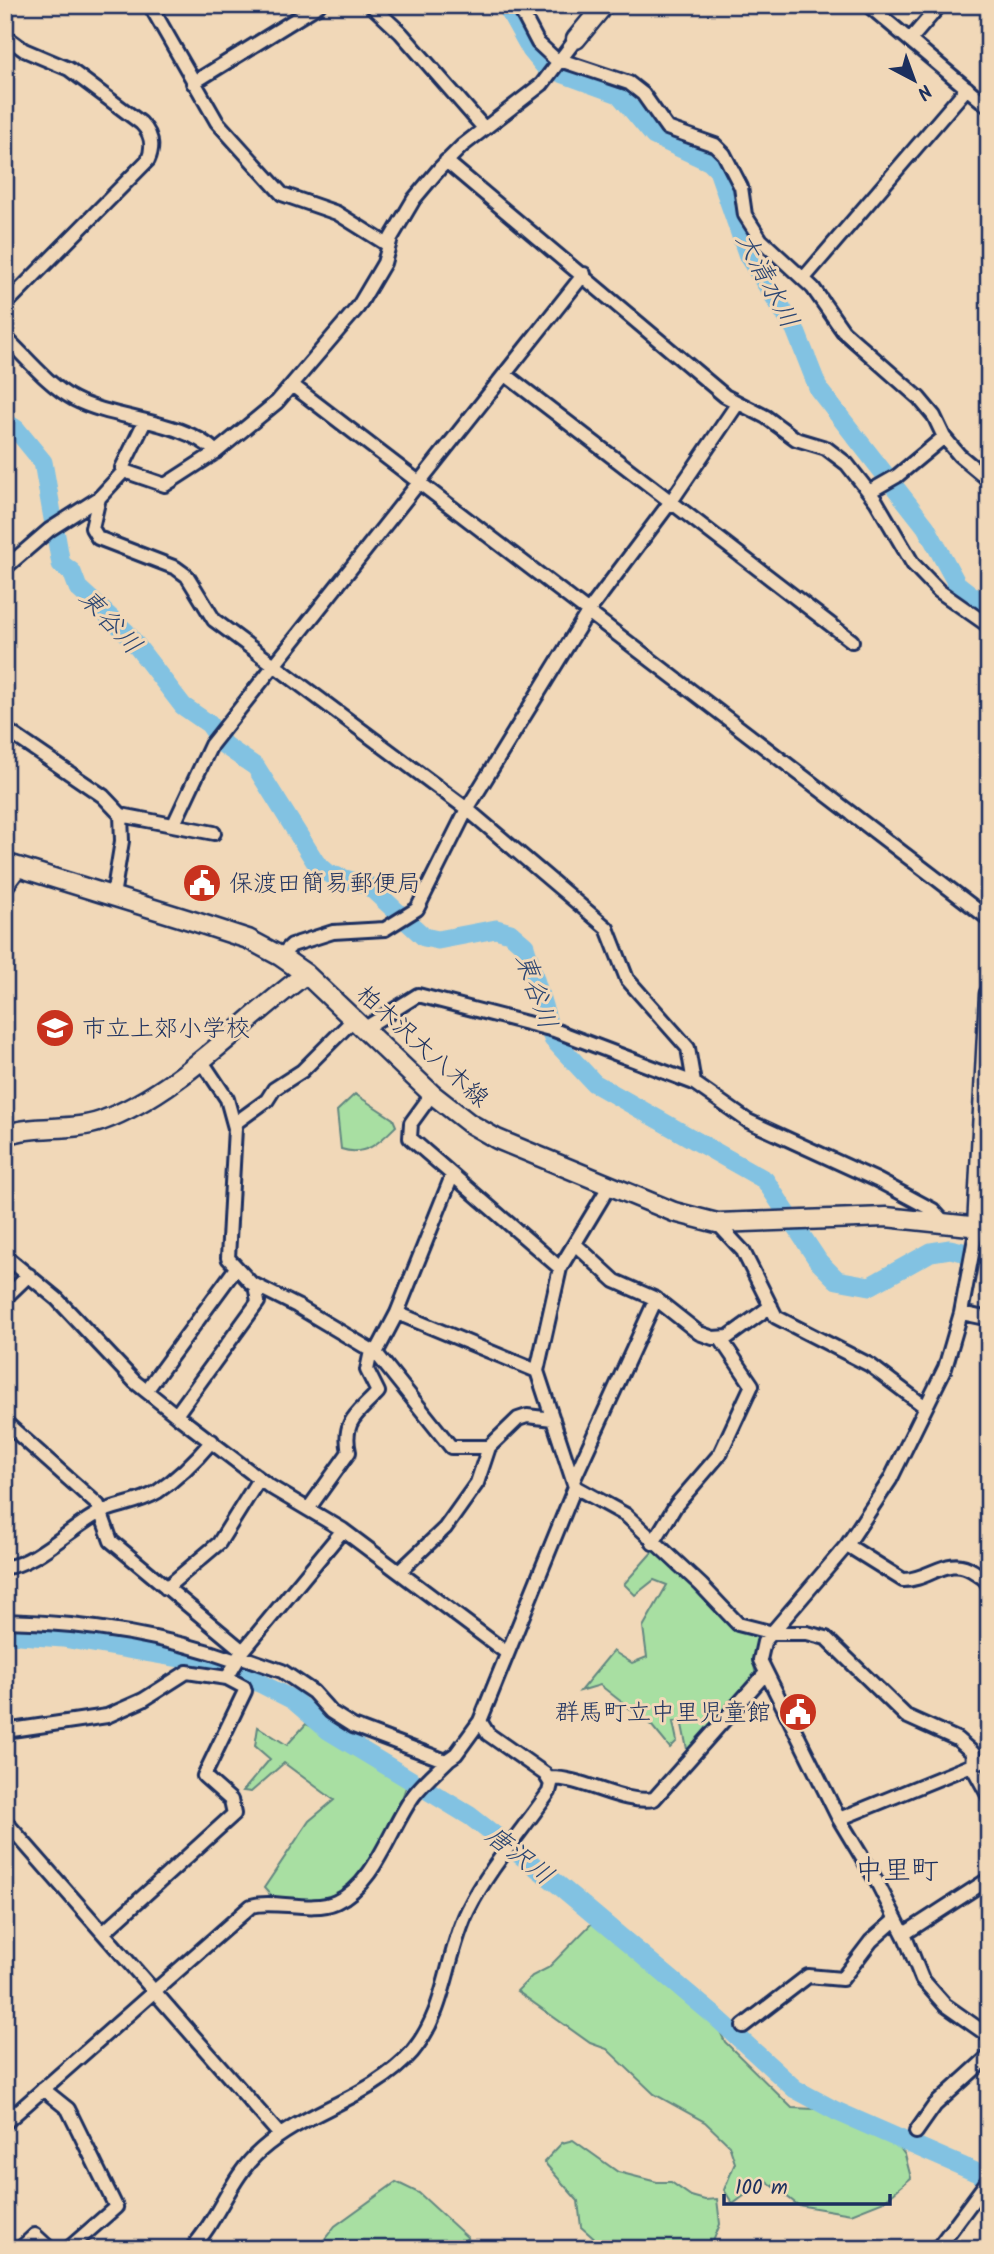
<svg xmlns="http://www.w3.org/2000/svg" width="994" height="2254" viewBox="0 0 994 2254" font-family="Kalam,'Klee One',sans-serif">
	<rect width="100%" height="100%" fill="#f1d8b8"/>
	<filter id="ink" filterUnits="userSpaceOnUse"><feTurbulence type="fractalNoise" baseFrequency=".0143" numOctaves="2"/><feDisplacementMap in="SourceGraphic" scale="14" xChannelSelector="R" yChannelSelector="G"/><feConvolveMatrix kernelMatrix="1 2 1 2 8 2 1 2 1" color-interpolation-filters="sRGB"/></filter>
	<g filter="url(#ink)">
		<path fill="#a8dfa2" stroke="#628780" stroke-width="2" d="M 355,1094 L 393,1119 L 396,1126 C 380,1142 366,1157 341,1149 L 337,1111 Z
			M 654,1550 C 668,1562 683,1573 697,1586 C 717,1605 731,1632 761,1635 L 753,1656 L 756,1679 L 688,1754 L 681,1720 L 673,1722 L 677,1741 L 670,1748 L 652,1726 L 600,1685 L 580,1691 L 613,1651 L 632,1663 L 647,1657 L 643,1627 L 667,1585 L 654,1580 L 635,1595 L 624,1584 Z
			M 306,1724 L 362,1748 L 409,1779 C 397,1814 369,1886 332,1900 C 316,1906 289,1899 272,1897 L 264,1888 L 309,1821 L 334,1800 L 284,1763 L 251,1792 L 243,1791 L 270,1759 L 255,1746 L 258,1727 L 287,1745 Z
			M 594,1921 L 710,2010 L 725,2042 L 792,2108 L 837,2110 L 890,2134 L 905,2155 L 911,2178 L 884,2201 L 851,2214 L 798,2205 L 765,2180 L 733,2204 L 724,2190 L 735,2163 L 729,2145 L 705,2122 L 654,2094 L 607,2049 L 590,2043 L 517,1991 L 532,1976 L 548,1968 Z
			M 573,2140 L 618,2172 L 657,2182 L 671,2182 L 691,2196 L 705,2200 L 717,2199 L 720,2224 L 710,2249 L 606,2249 L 581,2227 L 578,2201 L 544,2162 L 562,2143 Z
			M 396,2182 L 419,2193 L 468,2238 L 450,2249 L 317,2249 L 335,2226 Z"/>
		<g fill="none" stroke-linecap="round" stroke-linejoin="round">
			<path stroke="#5987ad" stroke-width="3.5" d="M 976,2180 L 989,2157"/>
			<path stroke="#82c2e2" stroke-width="19" d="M 506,5 L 531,50 L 545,67 L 619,94 L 654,136 L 710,162 L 718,170 L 748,256 L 795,329 L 819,390 L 926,527 L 957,584 L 989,609
				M 5,422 L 16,429 L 43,462 L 61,564 L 72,572 L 78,588 L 126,632 L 183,706 L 209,724 L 224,745 L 256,767 L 316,863 L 329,874 L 369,886 L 424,937 L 438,940 L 496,929 L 510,933 L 525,946 L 553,1039 L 594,1083 L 765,1180 L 819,1262 L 837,1280 L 870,1286 L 931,1252 L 950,1249 L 989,1258
				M 5,1634 L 63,1638 L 226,1666 L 293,1700 L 328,1730 L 470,1816 L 555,1882 L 716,2017 L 795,2089 L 836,2111 L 989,2178"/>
			<defs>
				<path id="street" d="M 150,5 L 217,122 L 282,194 L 337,213 L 388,245
					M 371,5 L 401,33 L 484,128
					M 518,5 L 538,43 L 554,58 L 629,83 L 643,94 L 667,128 L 715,145 L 724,154 L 741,187 L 745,215 L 761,240 L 813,288 L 843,331 L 919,398 L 934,416 L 944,437 L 959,455 L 989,480
					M 868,5 L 989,107
					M 5,36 L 24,50 L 69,69 L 141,123 C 152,134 154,146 148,160 L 5,305
					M 910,40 L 940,5
					M 193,83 L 319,5
					M 446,161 L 725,396 L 766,417 L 796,439 L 826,448 L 847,464 L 876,501 L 913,564 L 939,591 L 989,626
					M 804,278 L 967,88
					M 5,337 C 26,357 48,385 74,399 C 114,420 185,420 216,452
					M 506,375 L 852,641
					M 292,385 L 989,919
					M 124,471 L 122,468 L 145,421
					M 869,492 L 897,476 L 944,437
					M 99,498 L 92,528 L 98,538 L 176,568 L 187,576 L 214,620 L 467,809 L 607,928 L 627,979 L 688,1048 L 694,1083
					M 5,568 L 49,530 L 99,498 L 124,471 L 165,485 L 216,452 L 277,402 L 358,307 L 384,263 L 391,238 L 414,199 L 440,168 L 462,146 L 542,84 L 576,39
					M 5,729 L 103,796 L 121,815 L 122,841 L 113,896
					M 121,815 L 214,833
					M 174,824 L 211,745 L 584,274
					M 5,888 L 21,867
					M 280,956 L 292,945 L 333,932 L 385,929 L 417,909 L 467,809 L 588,612 L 672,500 L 738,403
					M 365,1028 L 418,995 L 554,1030 L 694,1083 L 748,1121 L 877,1180 L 933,1210 L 943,1221
					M 201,1060 L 227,1099 L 235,1128 L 228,1258 L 251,1283 L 297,1306 L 376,1353 L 451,1447 L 489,1447
					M 432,1094 L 411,1123 L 410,1138 L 560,1268
					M 234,1124 L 267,1100 L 274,1089 L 302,1071 L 355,1018
					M 717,1223 L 743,1251 L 776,1317 L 870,1365 L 924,1406
					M 977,1227 L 961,1313 L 945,1368 L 890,1480 L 847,1545 L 764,1642 L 760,1660 L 839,1819 L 877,1882 L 906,1939 L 922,1979 L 945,2005 L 989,2036
					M 576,1245 L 615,1281 L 656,1299 L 699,1333 L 713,1338 L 728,1337 L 771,1306
					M 5,1256 L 57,1299 L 135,1382 L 176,1415 L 269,1486 L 343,1530 L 507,1653
					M 5,1298 L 29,1275
					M 397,1313 L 537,1371
					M 961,1313 L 985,1318 L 989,1322
					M 376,1353 L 397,1313 L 452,1176
					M 146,1391 L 236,1268
					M 176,1415 L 258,1302 L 255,1285
					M 5,1422 L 98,1505 L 111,1541 L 243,1651
					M 573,1481 L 656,1299
					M 575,1487 L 626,1515 L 701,1585 L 738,1624 L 773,1633 L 807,1633 L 826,1638 L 906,1716 L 957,1739 L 973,1753 L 972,1766 L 989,1797
					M 309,1508 L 349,1452 C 342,1420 358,1414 378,1392 L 367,1370 L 371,1351
					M 653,1543 L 676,1505 L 720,1454 L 752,1385 L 720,1338
					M 847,1545 L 903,1580 C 928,1581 949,1554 973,1571 C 980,1576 986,1578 989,1587
					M 5,1567 C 33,1566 71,1528 97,1514 C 116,1504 138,1504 157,1492 C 178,1478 196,1460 212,1441
					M 400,1571 L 445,1528 L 477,1483 L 489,1447 L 518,1419 L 527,1416 L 553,1419
					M 166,1588 L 219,1543 L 259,1479
					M 5,1621 C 82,1623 164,1635 236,1661
					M 239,1656 L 282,1671 L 313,1692 L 331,1712 L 353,1726 L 446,1761 L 456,1754 L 480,1721
					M 5,1731 L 107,1716 L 143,1700 L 187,1672 L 227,1678 L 243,1651 L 343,1530
					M 549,1778 C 583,1777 623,1805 654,1799 L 765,1674
					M 839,1819 L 989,1758
					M 5,1821 L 280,2135
					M 103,1933 L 234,1814 L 231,1800 L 204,1776 L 245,1691 L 244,1687 L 227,1678
					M 904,1934 L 989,1879
					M 743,2026 L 808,1976 L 842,1979 L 871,1941 L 896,1919
					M 43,2089 L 68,2109 L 116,2207 L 68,2249
					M 5,2123 L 251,1906 C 273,1899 312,1913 336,1902 C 376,1884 390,1827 414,1795 C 424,1782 437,1771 448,1760
					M 916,2132 L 935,2105 L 989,2056
					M 20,2249 L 35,2235 L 50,2249
					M 191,2249 C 219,2219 230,2177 261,2150 C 306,2110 372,2098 412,2052 C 447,2010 445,1957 468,1910 C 489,1868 522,1831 549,1792 L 551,1784 L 545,1774 L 488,1734 L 480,1721 L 575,1487 L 537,1371 L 560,1268 L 610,1185
					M 937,2249 L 989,2179"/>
				<path id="secondary" d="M 576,39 L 604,5
					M 5,863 L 196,922 L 248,939 L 280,956 L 306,974 L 432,1094 L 469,1123 L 497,1139 L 674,1212 L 717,1223 L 886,1217 L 989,1228
					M 5,1135 C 36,1124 70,1132 101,1121 C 180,1092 239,1023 306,974
					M 977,1227 L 989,994"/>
			</defs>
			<use href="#street" stroke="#1b2f5e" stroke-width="18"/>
			<use href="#secondary" stroke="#1b2f5e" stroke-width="23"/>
			<use href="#street" stroke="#f1d8b8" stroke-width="12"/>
			<use href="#secondary" stroke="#f1d8b8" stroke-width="18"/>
		</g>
	</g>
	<defs>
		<symbol id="civic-disc" viewBox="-11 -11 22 22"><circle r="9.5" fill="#c8321e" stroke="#f1d8b8"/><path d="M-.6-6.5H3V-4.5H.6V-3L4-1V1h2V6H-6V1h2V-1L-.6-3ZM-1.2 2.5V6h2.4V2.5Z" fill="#fff"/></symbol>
		<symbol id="school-disc" viewBox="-11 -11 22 22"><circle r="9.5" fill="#c8321e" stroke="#f1d8b8"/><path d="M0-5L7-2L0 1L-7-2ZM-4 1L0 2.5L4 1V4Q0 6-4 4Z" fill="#fff"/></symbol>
	</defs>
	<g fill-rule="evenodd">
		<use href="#civic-disc" x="180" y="861" width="44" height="44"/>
		<use href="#school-disc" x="33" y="1006" width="44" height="44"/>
		<use href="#civic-disc" x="776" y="1690" width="44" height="44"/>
	</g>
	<g text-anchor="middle" stroke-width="6" stroke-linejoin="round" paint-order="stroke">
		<g font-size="24" fill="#1b2f5e" stroke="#f1d8b8" text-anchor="start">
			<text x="229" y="891">保渡田簡易郵便局</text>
			<text x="82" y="1036">市立上郊小学校</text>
			<text x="771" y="1720" text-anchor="end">群馬町立中里児童館</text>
		</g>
		<g font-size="24" fill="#1b2f5e" stroke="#f1d8b8">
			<text transform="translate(423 1046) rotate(42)" y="8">柏木沢大八木線</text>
		</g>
		<g font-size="26" font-style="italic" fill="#2a4572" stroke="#f1d8b8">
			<text transform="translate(768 280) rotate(62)" y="9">大清水川</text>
			<text transform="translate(111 621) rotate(47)" y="9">東谷川</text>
			<text transform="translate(537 991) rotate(71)" y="9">東谷川</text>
			<text transform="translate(520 1855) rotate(38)" y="9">唐沢川</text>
		</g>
		<g font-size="28" fill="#1b2f5e" stroke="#f1d8b8">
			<text x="897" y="1879">中里町</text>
		</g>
	</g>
	<rect width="994" height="2254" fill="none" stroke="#f1d8b8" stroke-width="28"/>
	<rect x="14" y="14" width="966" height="2226" fill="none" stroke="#1b2f5e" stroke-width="2.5" filter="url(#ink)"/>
	<g transform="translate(914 80) rotate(139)" stroke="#f1d8b8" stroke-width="5" paint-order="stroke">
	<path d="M0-5L12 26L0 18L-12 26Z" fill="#1b2f5e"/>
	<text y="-10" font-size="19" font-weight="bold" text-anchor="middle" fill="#1b2f5e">N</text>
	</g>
	<path d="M724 2194v10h166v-10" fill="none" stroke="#1b2f5e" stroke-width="3.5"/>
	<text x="735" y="2194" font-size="21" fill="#1b2f5e" stroke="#f1d8b8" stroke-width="5" paint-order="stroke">100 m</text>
</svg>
